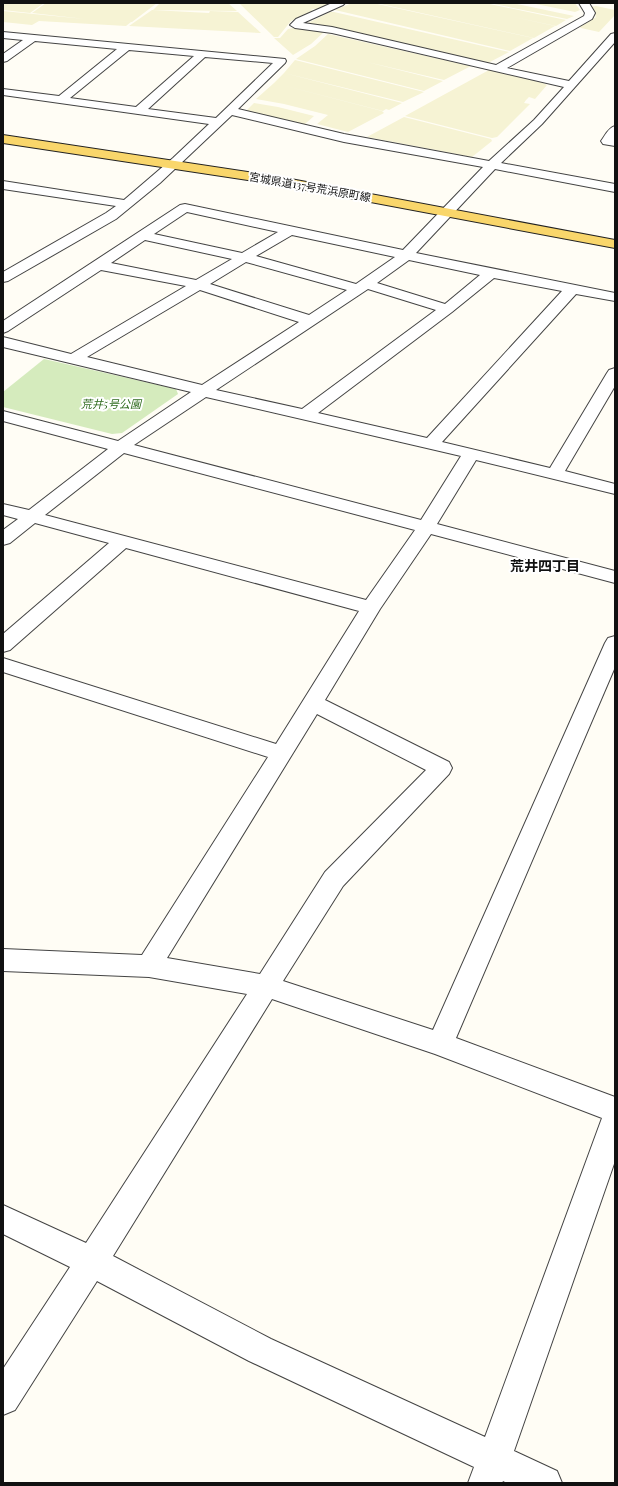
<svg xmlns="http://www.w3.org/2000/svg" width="618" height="1486" viewBox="0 0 618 1486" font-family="'Playfair Display','Noto Sans JP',serif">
	<rect width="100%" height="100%" fill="#fffdf5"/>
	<path fill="#f6f3d4" d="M 3,3 L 44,3 L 30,13 L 3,10 Z
		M 46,3 L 157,3 L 132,22 L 99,20 L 131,22 L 126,26 L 39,21 L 32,25 L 3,22 L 3,11 L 85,19 L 32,13 Z
		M 160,3 L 228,3 L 237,11 L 153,10 Z
		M 239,3 L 332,3 L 319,9 L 313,9 L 311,10 L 314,11 L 291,21 L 278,37 L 274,37 Z
		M 352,3 L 373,3 L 533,38 L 510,51 L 335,10 Z
		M 376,3 L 485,3 L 566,20 L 556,26 L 505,15 L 555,26 L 534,38 Z
		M 489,3 L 519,3 L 517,4 L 574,16 L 567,19 Z
		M 531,3 L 575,3 L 580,10 L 575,12 Z
		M 596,6 L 615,10 L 615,15 L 599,32 L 581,28 L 580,27 L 596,17 L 591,7 Z
		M 152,10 L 209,13 L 210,11 L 238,12 L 261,33 L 129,26 Z
		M 330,12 L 334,12 L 509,52 L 488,63 L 306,24 Z
		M 293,28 L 317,31 L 324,32 L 311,44 L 293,55 L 274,38 L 280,38 L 288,29 Z
		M 328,34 L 471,66 L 444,80 L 367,62 L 443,81 L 424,91 L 296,59 L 315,46 Z
		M 295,60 L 424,92 L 403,102 L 284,73 Z
		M 489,70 L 543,83 L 547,85 L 535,99 L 529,97 L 526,100 L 524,103 L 530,104 L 497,137 L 492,138 L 405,116 Z
		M 284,73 L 402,103 L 389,110 L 386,109 L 383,111 L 274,83 Z
		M 274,83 L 382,111 L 384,113 L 348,132 L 317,124 L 328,115 L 284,104 L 256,99 Z
		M 254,103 L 278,107 L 314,116 L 305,124 L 300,124 L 246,111 Z
		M 404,117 L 491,139 L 492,141 L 472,157 L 367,137 Z"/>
	<path fill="#d5ebbd" d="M 44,359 L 176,389 L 178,394 L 122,433 L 112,434 L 3,407 L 3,392 Z"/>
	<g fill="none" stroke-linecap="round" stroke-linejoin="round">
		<defs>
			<path id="minor" d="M 332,3 L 345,3 L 343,5 L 303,23 L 332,27 L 496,65 L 584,16 L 585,13 L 579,3 L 589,3 L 595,13 L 592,19 L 507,68 L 569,81 L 611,34 L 615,33 L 615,42 L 542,124 L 501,163 L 615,184 L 615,192 L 495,169 L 416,253 L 615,293 L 615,301 L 576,294 L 442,442 L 550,468 L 607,373 L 609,370 L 615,368 L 615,386 L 565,471 L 615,484 L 615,494 L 476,460 L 437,524 L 615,571 L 615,583 L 431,534 L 380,609 L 325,700 L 449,762 L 452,768 L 449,774 L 343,886 L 283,981 L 433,1030 L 605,643 L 608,638 L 615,636 L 615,667 L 456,1038 L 615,1097 L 615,1161 L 514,1451 L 557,1471 L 562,1483 L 507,1483 L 503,1481 L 502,1483 L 468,1483 L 474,1467 L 249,1361 L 97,1281 L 15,1410 L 3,1415 L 3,1369 L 70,1267 L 3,1234 L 3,1205 L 86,1243 L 247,994 L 149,977 L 3,971 L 3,949 L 142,955 L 268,757 L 3,672 L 3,658 L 276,744 L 359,611 L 126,548 L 10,650 L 3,652 L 3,634 L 109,543 L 35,523 L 10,543 L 3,545 L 3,530 L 18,519 L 3,515 L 3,504 L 29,510 L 108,449 L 3,421 L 3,411 L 118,441 L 191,392 L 3,347 L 3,337 L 71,354 L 186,286 L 101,270 L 8,331 L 3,333 L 3,321 L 180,205 L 185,204 L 403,250 L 483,167 L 344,142 L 232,115 L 160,183 L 116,219 L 8,281 L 3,282 L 3,272 L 106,213 L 116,206 L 3,189 L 3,181 L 124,200 L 173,158 L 209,124 L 3,95 L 3,89 L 59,96 L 117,49 L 35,41 L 7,61 L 3,62 L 3,54 L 23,40 L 3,38 L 3,32 L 285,59 L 286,61 L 285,63 L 238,109 L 344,134 L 489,161 L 534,120 L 564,87 L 332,33 L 295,28 L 290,25 L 296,19 ZM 129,50 L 194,56 L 136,107 L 70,98 ZM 205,57 L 273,63 L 216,118 L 148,109 ZM 187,212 L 278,232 L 242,253 L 154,234 ZM 292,235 L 395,257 L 356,284 L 256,256 ZM 145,240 L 232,259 L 196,280 L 111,263 ZM 409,260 L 480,275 L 445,304 L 377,283 ZM 246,262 L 347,290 L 309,315 L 210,284 ZM 494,278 L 562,291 L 427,438 L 318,413 L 452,312 ZM 368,289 L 436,310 L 302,409 L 216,390 ZM 200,290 L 299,322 L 202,385 L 87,357 ZM 206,397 L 431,449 L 461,456 L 421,520 L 134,445 ZM 124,453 L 415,530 L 366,600 L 45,515 ZM 317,714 L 426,770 L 325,872 L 260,974 L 167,958 ZM 272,999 L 435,1054 L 602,1118 L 485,1437 L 271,1339 L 113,1256 Z
				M 615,126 L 615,146 L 603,144 L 601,141 C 605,136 608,128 615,126 Z"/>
			<path id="major" d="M 3,135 L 280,177 L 615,240 L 615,248 L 280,185 L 3,143 Z"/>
		</defs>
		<use href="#minor" stroke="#444" stroke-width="2"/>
		<use href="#major" stroke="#222" stroke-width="2"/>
		<use href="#minor" fill="#fff" fill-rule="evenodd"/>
		<use href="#major" fill="#f9d66b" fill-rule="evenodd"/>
	</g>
	<g text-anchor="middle" stroke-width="4" stroke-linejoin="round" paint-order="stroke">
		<g font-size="11" fill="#111" stroke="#fff">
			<text transform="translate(310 187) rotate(10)" y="4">宮城県道137号荒浜原町線</text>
		</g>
		<g font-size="11" font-style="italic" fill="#2f6b1f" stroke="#fff">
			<text x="111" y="408">荒井5号公園</text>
		</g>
		<g font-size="14" font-weight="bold" fill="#111" stroke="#fff">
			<text x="545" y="571">荒井四丁目</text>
		</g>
	</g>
	<rect width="618" height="1486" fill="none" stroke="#111111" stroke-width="8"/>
</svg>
